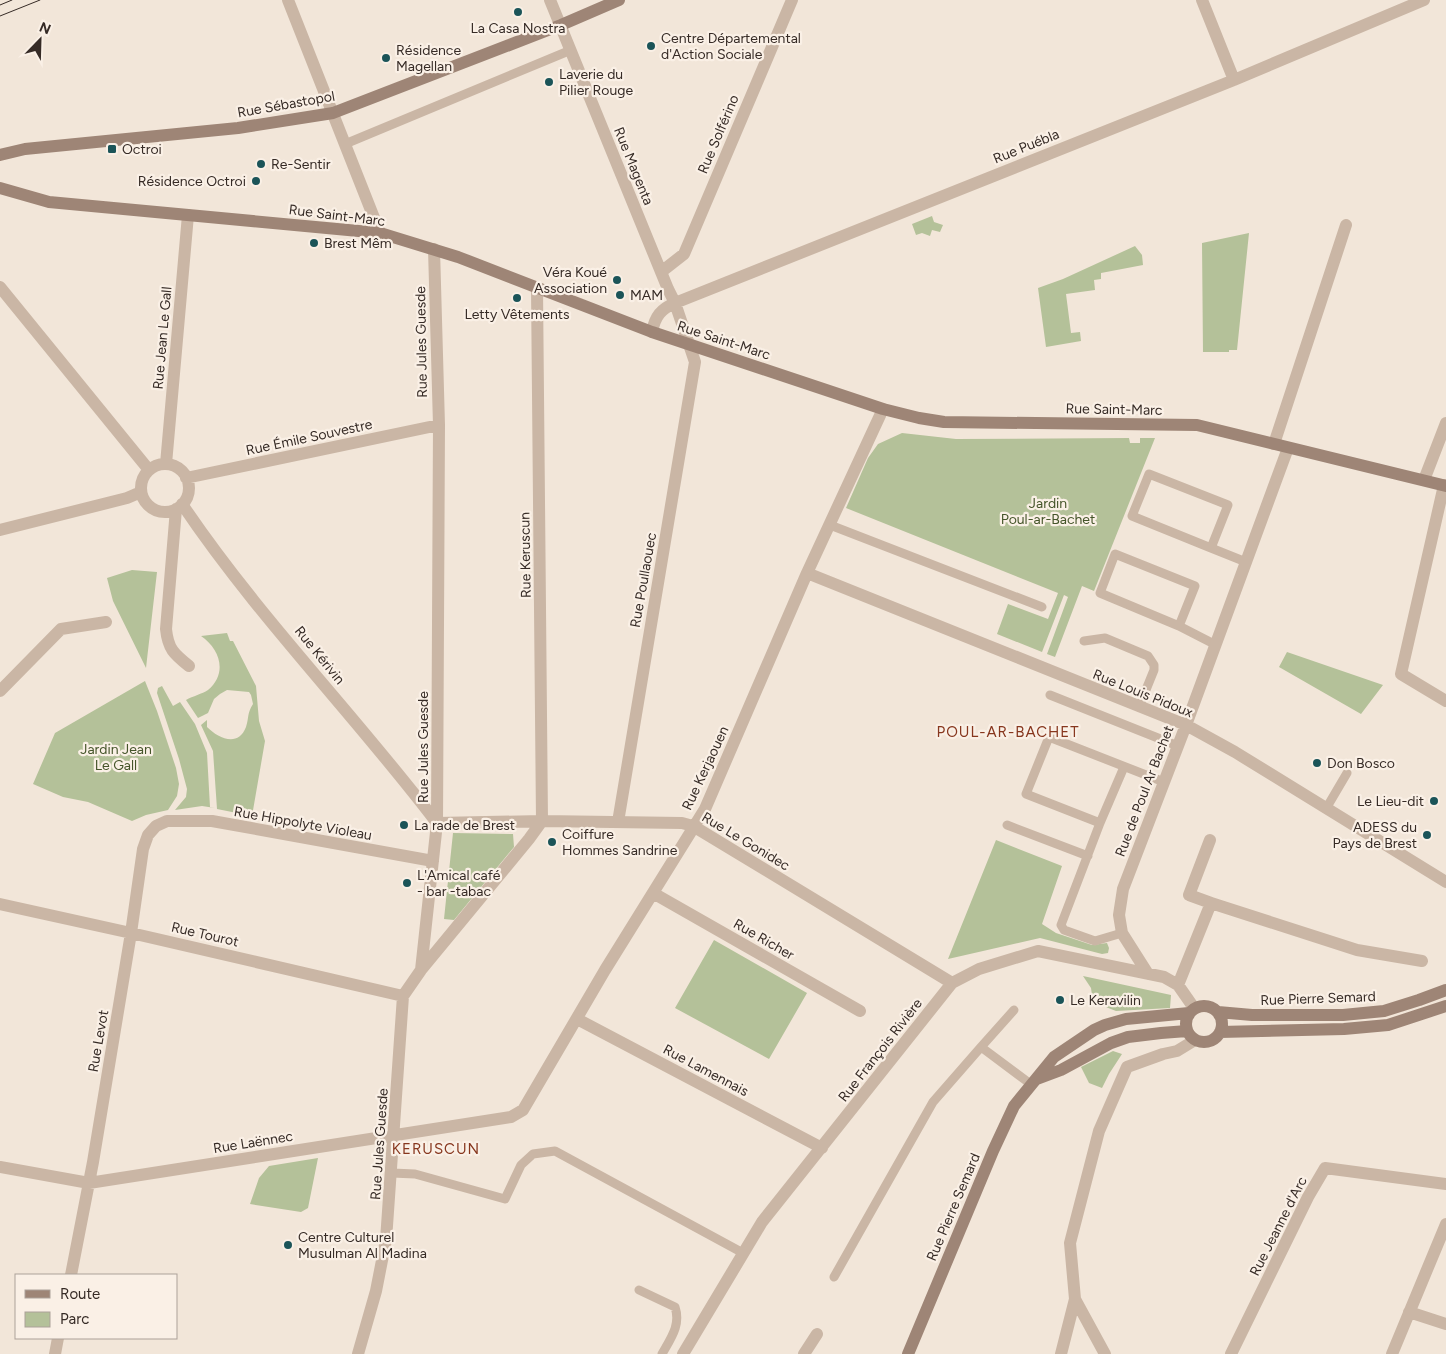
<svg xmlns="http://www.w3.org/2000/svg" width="1446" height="1354" viewBox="0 0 1446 1354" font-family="Figtree,sans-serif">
	<rect width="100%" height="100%" fill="#f2e6d9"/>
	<path fill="#b4c199" d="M 932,216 L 934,222 L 943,225 L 940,232 L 932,230 L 930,236 L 922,233 L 916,235 L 912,224 Z
		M 1249,233 L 1237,350 L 1229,350 L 1229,352 L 1203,352 L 1202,243 Z
		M 1135,246 L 1142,255 L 1143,265 L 1101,273 L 1101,279 L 1094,280 L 1095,290 L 1066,294 L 1071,333 L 1080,332 L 1081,341 L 1046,347 L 1038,288 L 1063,279 Z
		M 902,433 L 956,439 L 1129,438 L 1130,443 L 1140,443 L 1140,438 L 1155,438 L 1094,591 L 1082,586 L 1055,657 L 1047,654 L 1068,597 L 1064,595 L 1042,652 L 997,634 L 1008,604 L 1048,619 L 1058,593 L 846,508 L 868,458 L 878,444 Z
		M 132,570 L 157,572 L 146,668 L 113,601 L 107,578 Z
		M 227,633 L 230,641 L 233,641 L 256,686 L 259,721 L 265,741 L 252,816 L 217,809 L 213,751 L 201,725 L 207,720 L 207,727 C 218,738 238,748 246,727 C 249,718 247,713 253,704 L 251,695 L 249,692 L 227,690 L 220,694 L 214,699 L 208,713 L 198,718 L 186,700 C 193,696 202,694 208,690 C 228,673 220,649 201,636 Z
		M 1287,652 L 1383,685 L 1361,714 L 1279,667 Z
		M 145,681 L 157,711 L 176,768 L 179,784 L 177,796 L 168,810 L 146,815 L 132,821 L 88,802 L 63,797 L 33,784 L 55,733 Z
		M 162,686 L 173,706 L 180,702 L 195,724 L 207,753 L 210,807 L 215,808 L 202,806 L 175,810 L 186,797 L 187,789 L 179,759 L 157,693 L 158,688 Z
		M 453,833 L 513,834 L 514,847 L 454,920 L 444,919 Z
		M 996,840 L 1062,866 L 1042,924 L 1056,933 L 1092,945 L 1107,943 L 1109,948 L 1108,953 L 1102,954 L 1040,938 L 948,959 Z
		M 714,940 L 807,993 L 769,1059 L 675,1008 Z
		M 1083,976 L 1171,995 L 1170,1008 L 1116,1011 L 1093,1002 L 1091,988 Z
		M 1113,1051 L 1122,1054 L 1109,1074 L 1102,1088 L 1089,1083 L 1081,1067 Z
		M 318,1158 L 308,1208 L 301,1212 L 250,1204 L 259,1178 L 269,1166 Z"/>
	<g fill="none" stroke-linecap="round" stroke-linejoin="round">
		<path stroke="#cab6a5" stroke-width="9" d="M 345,144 L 571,50
			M 830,525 L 1042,607
			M 1211,548 L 1132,516 L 1149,474 L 1228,505 L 1211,548 L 1246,562
			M 1179,626 L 1100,593 L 1115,554 L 1195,586 L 1179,626 L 1216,645
			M 1084,641 L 1105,638 L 1148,656 L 1154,665 L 1154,670 L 1139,707
			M 1050,695 L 1178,746
			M 1124,767 L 1100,823 L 1026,794 L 1049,737 L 1164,782
			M 1327,807 L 1347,773
			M 1100,823 L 1061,925 L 1064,930 L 1095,941 L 1122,933
			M 1007,825 L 1088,856
			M 981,1047 L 1014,1010
			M 392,1173 L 415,1174 L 505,1199 L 521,1165 L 533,1154 L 555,1151 L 743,1253
			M 834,1277 L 933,1102 L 981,1047 L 1032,1085
			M 639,1290 L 675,1307 C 681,1325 671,1338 662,1354"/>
		<path stroke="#cab6a5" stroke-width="12" d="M 288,0 L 380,233
			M 550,0 L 668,289 L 675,303 L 695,362 L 618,822
			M 1202,0 L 1234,80
			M 661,272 L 684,254 L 792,0
			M 0,287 L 149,470
			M 652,332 C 655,316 661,309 675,303 L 1234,80 L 1424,0
			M 1274,444 L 1346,225
			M 166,464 L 188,215
			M141 488a24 24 0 1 1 48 0a24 24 0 1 1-48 0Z
			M 186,478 L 439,425
			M 1424,480 L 1446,423
			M 1444,485 L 1401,674 L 1446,701
			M 182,504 C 258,617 355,715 437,823
			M 176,509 L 166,629 C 168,649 174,654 189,666
			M 0,530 L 127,498 L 141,492
			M 807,573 L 1186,725 L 1235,752 L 1446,882
			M 0,691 L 61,629 L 106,622
			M 437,823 L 542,821 L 682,823 L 693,826 L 952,983
			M 1210,840 L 1189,895 L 1211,903
			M 653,893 L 860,1011
			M 0,904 L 131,933 L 403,996
			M 421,970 L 529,839 L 542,821 L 537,288
			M 1148,974 L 1122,933 L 1119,915 L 1123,889 L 1186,725 L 1288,448
			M 1178,985 L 1211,903 L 1357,950 L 1422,961
			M 577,1019 L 822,1148
			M 0,1167 L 89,1183 L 511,1117 L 523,1110 L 605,970 L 705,809 L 807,573 L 883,409
			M 71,1275 L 93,1162 L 131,933 L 143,849 L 148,835 L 156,826 L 167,821 L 212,821 L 433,861
			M 1409,1312 L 1446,1324
			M 55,1354 L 58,1338
			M 358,1354 L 376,1291 L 386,1240 L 403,996 L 421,970 L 437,823 L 439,425 L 434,249
			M 683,1354 L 762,1222 L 952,983 L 979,969 L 1038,951 L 1164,977 L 1178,985 L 1194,1008
			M 804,1354 L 817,1334
			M 1061,1354 L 1075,1299
			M 1105,1354 L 1075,1299 L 1070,1243 L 1099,1131 L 1127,1067 L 1163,1054 L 1177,1051 L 1195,1040
			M 1231,1354 L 1308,1197 L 1325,1168 L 1446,1184
			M 1392,1354 L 1446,1224"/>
		<path stroke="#9e8576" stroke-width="12" d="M 0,155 L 25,149 L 238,128 L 333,113 L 561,25 L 619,0
			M 0,188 L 49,202 L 380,233 L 458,257 L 652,332 L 883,409 L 919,418 L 944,422 L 1197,425 L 1446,486
			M1186 1024a18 18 0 1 1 36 0a18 18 0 1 1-36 0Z
			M 1218,1012 L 1252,1015 L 1343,1015 L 1384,1011 L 1419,1000 L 1446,990
			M 1220,1032 L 1344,1029 L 1388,1025 L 1446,1006
			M 1037,1079 L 1061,1070 L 1111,1043 L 1128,1037 L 1161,1033 L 1187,1031
			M 908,1354 L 993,1151 L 1014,1106 L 1054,1057 L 1094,1030 L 1105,1025 L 1126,1019 L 1189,1013"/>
		<path stroke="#362b26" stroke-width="1" d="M 0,5 L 12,0
			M 0,16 L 40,0"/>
	</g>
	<g fill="#1b5458" stroke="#faf0e6" stroke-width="2">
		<circle cx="518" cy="12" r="5"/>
		<circle cx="651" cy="46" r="5"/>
		<circle cx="386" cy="58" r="5"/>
		<circle cx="549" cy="82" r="5"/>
		<rect x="107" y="144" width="10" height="10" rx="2.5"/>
		<circle cx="261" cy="164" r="5"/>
		<circle cx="256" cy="181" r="5"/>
		<circle cx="314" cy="243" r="5"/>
		<circle cx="617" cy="280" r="5"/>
		<circle cx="620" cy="295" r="5"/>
		<circle cx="517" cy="298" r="5"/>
		<circle cx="1317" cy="763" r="5"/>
		<circle cx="1434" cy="801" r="5"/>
		<circle cx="404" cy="825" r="5"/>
		<circle cx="1427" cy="835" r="5"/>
		<circle cx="552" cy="842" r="5"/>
		<circle cx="407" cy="883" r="5"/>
		<circle cx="1060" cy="1000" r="5"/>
		<circle cx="288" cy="1245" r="5"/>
	</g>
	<g text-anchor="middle" stroke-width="4.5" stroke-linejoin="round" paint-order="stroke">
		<g font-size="14" fill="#362b26" stroke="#faf0e6" text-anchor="start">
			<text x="518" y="33" text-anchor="middle">La Casa Nostra</text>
			<text x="661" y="43">Centre Départemental<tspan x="661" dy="16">d'Action Sociale</tspan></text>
			<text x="396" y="55">Résidence<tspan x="396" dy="16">Magellan</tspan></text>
			<text x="559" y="79">Laverie du<tspan x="559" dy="16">Pilier Rouge</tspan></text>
			<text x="122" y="154">Octroi</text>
			<text x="271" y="169">Re-Sentir</text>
			<text x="246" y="186" text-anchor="end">Résidence Octroi</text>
			<text x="324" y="248">Brest Mêm</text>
			<text x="607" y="277" text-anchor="end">Véra Koué<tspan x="607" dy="16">Association</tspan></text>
			<text x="630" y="300">MAM</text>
			<text x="517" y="319" text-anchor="middle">Letty Vêtements</text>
			<text x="1327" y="768">Don Bosco</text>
			<text x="1424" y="806" text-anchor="end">Le Lieu-dit</text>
			<text x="414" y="830">La rade de Brest</text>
			<text x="1417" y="832" text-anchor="end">ADESS du<tspan x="1417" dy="16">Pays de Brest</tspan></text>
			<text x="562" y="839">Coiffure<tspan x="562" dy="16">Hommes Sandrine</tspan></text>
			<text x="417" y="880">L'Amical café<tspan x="417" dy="16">- bar -tabac</tspan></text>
			<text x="1070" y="1005">Le Keravilin</text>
			<text x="298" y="1242">Centre Culturel<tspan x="298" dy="16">Musulman Al Madina</tspan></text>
		</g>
		<g font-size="14" fill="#362b26" stroke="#faf0e6">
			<text transform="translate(286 104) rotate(-10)" y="5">Rue Sébastopol</text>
			<text transform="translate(718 134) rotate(-67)" y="5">Rue Solférino</text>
			<text transform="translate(1026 146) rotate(-22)" y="5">Rue Puébla</text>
			<text transform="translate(634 166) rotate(68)" y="5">Rue Magenta</text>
			<text transform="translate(337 215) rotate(7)" y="5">Rue Saint-Marc</text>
			<text transform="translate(162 338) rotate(-85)" y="5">Rue Jean Le Gall</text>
			<text transform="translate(724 340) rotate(18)" y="5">Rue Saint-Marc</text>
			<text transform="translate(421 342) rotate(-91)" y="5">Rue Jules Guesde</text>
			<text transform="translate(1114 409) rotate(1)" y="5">Rue Saint-Marc</text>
			<text transform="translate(309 437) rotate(-12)" y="5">Rue Émile Souvestre</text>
			<text transform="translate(525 555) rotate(-91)" y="5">Rue Keruscun</text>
			<text transform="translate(643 580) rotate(-80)" y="5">Rue Poullaouec</text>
			<text transform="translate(320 655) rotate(51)" y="5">Rue Kérivin</text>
			<text transform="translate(1143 693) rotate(22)" y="5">Rue Louis Pidoux</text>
			<text transform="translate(423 747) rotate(-90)" y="5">Rue Jules Guesde</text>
			<text transform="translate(705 768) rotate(-65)" y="5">Rue Kerjaouen</text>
			<text transform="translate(1144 791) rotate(-69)" y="5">Rue de Poul Ar Bachet</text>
			<text transform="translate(303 823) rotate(10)" y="5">Rue Hippolyte Violeau</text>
			<text transform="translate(746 841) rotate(31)" y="5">Rue Le Gonidec</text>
			<text transform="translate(205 934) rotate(13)" y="5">Rue Tourot</text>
			<text transform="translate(764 939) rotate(30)" y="5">Rue Richer</text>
			<text transform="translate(1318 998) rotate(-2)" y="5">Rue Pierre Semard</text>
			<text transform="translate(98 1041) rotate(-80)" y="5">Rue Levot</text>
			<text transform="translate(880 1050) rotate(-52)" y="5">Rue François Rivière</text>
			<text transform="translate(706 1070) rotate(28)" y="5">Rue Lamennais</text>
			<text transform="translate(253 1142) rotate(-9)" y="5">Rue Laënnec</text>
			<text transform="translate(379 1144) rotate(-86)" y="5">Rue Jules Guesde</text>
			<text transform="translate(953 1207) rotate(-67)" y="5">Rue Pierre Semard</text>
			<text transform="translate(1278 1226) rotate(-63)" y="5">Rue Jeanne d'Arc</text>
		</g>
		<g font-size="14" fill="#45552a" stroke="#faf0e6">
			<text x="1048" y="508">Jardin<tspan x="1048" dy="16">Poul-ar-Bachet</tspan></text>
			<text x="116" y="754">Jardin Jean<tspan x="116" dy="16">Le Gall</tspan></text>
		</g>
		<g font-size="15" letter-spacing="1" fill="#87371e" stroke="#faf0e6">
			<text x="1008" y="737">POUL-AR-BACHET</text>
			<text x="436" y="1154">KERUSCUN</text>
		</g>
	</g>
	<rect x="15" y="1274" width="162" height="65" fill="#faf0e6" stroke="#aca199"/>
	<rect x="25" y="1290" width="25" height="8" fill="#9e8576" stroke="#aca199"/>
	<text x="60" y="1299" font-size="15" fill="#362b26">Route</text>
	<rect x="25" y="1312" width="25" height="15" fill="#b4c199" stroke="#aca199"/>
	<text x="60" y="1324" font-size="15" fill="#362b26">Parc</text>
	<g transform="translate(40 40) rotate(23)" stroke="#faf0e6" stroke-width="4" paint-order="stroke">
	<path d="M0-4L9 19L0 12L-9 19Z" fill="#362b26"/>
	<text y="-8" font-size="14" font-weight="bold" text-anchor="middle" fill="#362b26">N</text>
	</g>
</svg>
